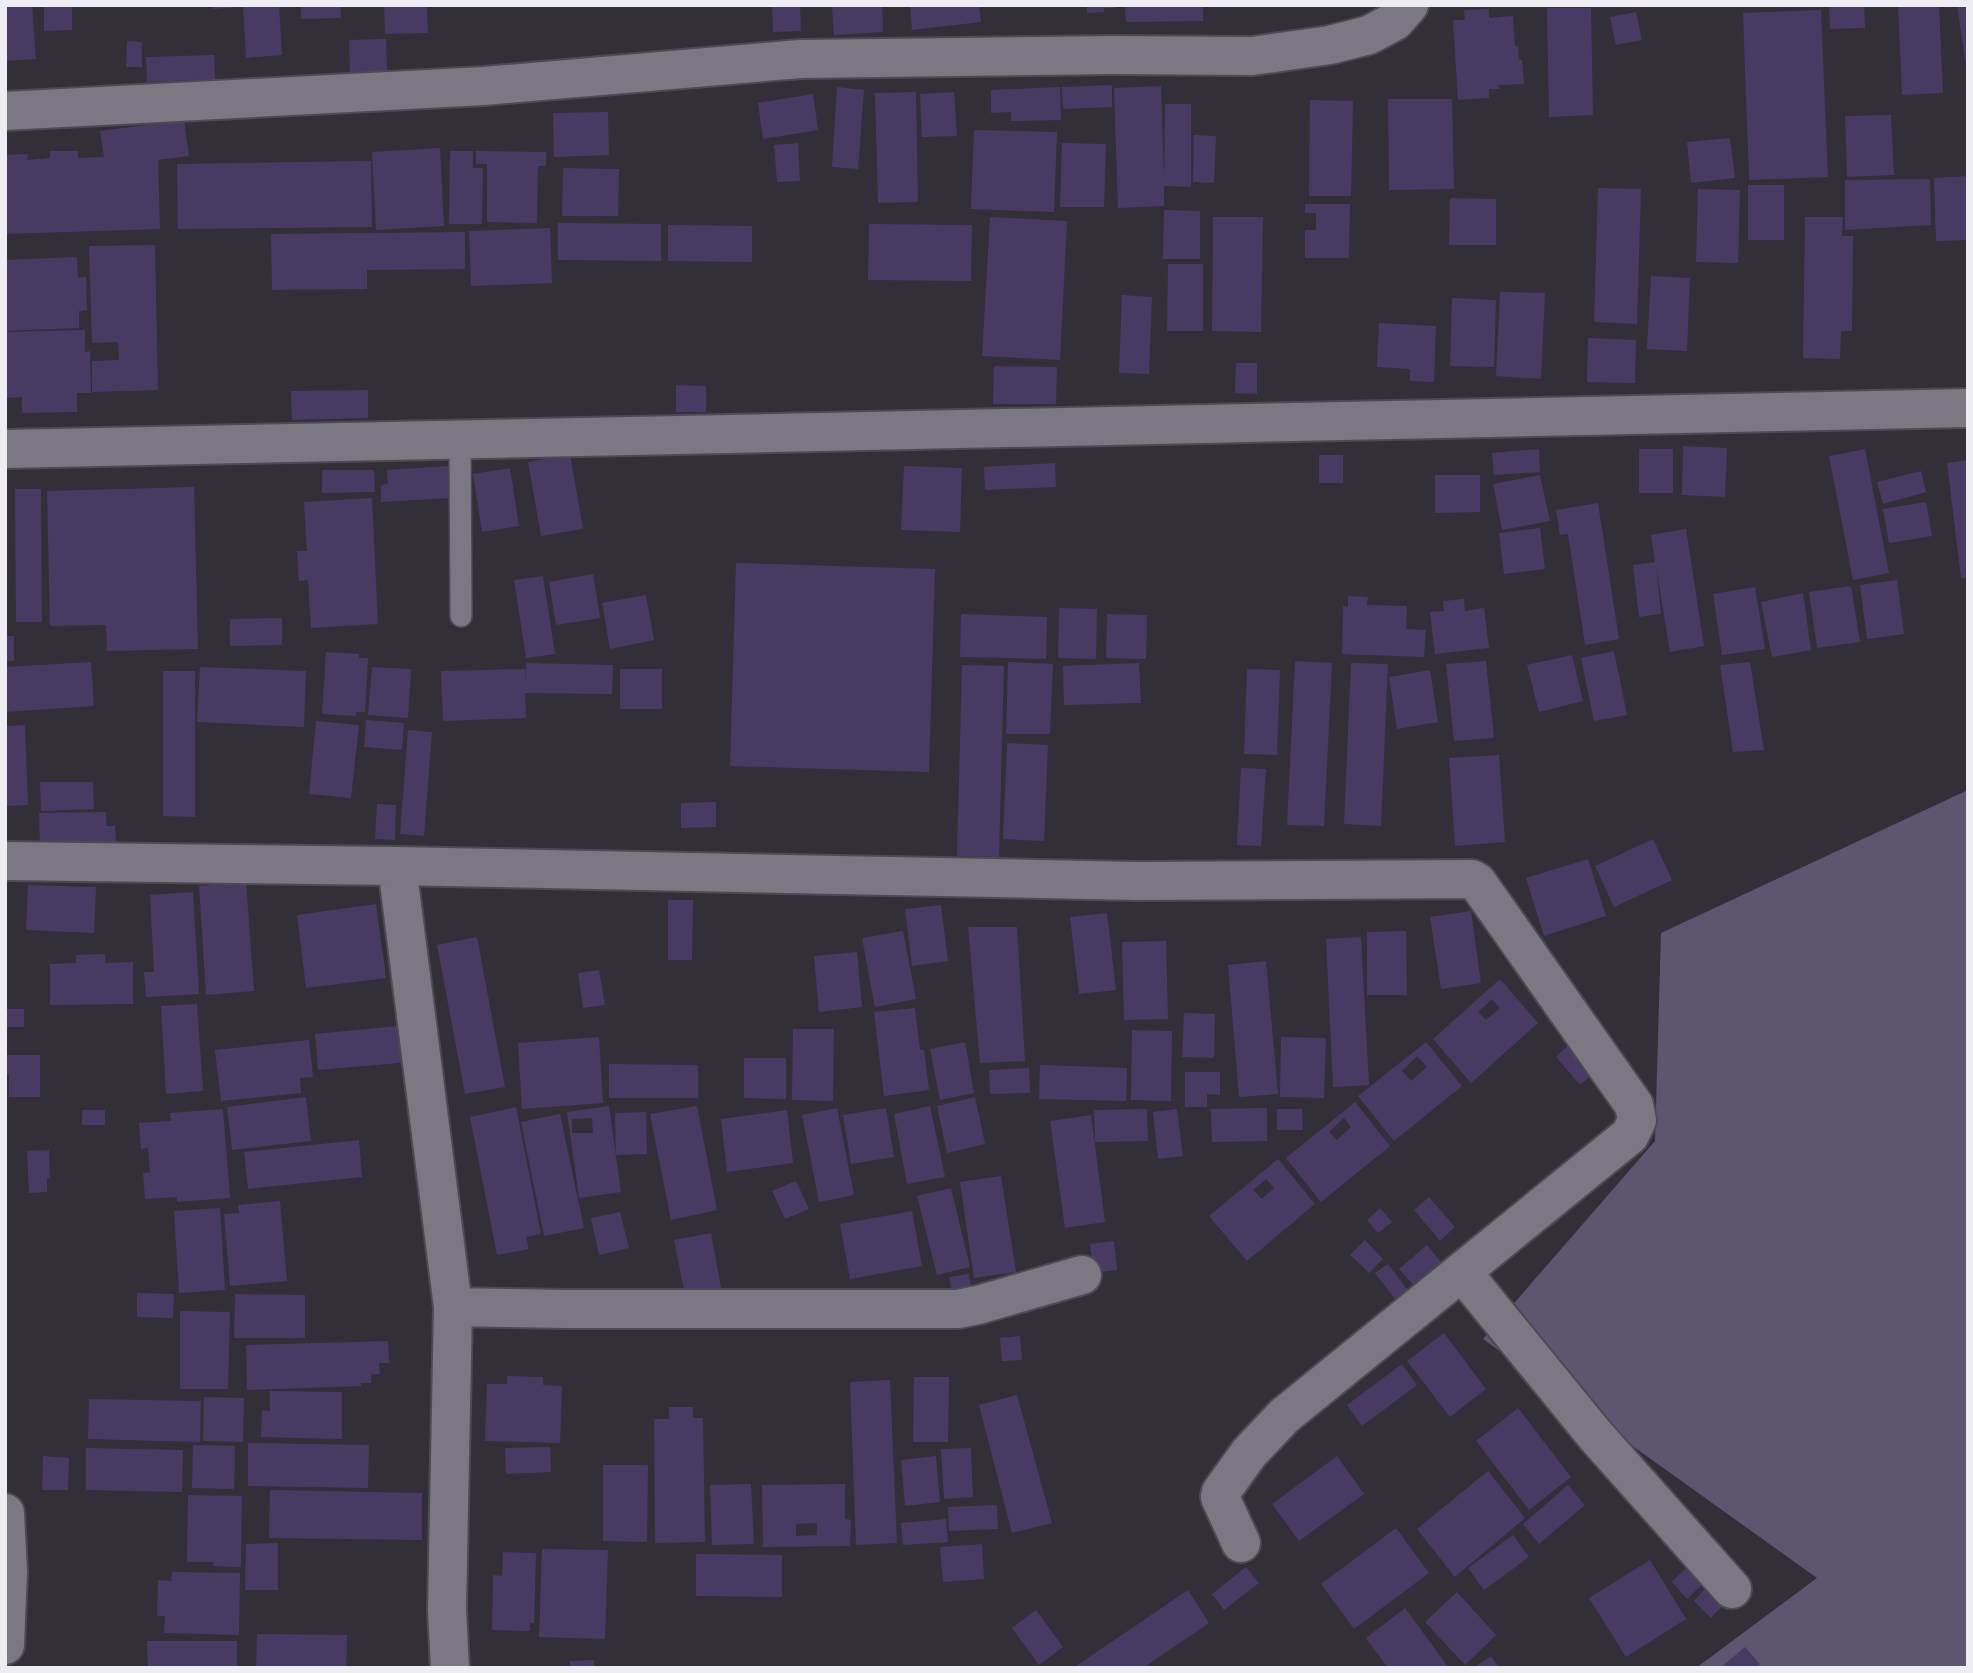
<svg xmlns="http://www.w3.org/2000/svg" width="1973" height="1673" viewBox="0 0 1973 1673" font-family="Overpass,sans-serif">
	<rect width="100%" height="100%" fill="#322f39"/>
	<path fill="#5e5671" d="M 1968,790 L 1968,1668 L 1696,1668 L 1817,1578 L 1483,1339 L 1655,1141 L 1661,933 Z"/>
	<path fill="#493a64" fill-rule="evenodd" d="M 5,5 L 32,5 L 36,59 L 5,61 Z
		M 44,5 L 72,5 L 72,30 L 44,31 Z
		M 213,5 L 241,5 L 241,7 L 213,9 Z
		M 243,5 L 279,5 L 282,55 L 246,58 Z
		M 301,5 L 340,5 L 341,18 L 301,19 Z
		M 384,5 L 427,5 L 428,33 L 385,34 Z
		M 772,5 L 800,5 L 801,31 L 773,32 Z
		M 882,5 L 883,32 L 834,35 L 832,6 Z
		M 910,5 L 979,5 L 981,22 L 912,30 Z
		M 1087,5 L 1115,5 L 1115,8 L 1104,8 L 1104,12 L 1087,13 Z
		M 1125,5 L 1203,5 L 1203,21 L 1126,22 Z
		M 1829,5 L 1864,5 L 1865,28 L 1830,29 Z
		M 1898,5 L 1939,5 L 1943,93 L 1902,95 Z
		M 1957,5 L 1968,5 L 1968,66 L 1966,66 Z
		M 1547,8 L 1591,8 L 1593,115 L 1549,117 Z
		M 1489,9 L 1489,18 L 1513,16 L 1515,46 L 1518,46 L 1519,59 L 1522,60 L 1524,84 L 1499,85 L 1499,89 L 1489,89 L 1489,98 L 1458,100 L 1453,20 L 1465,20 L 1464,10 Z
		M 1821,10 L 1828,177 L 1749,180 L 1743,13 Z
		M 1636,12 L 1642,40 L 1616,45 L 1610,17 Z
		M 386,39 L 387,71 L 350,72 L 349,40 Z
		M 127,41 L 142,42 L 142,67 L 126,67 Z
		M 214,55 L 215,79 L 147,82 L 146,57 Z
		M 1112,85 L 1112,107 L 1063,109 L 1062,87 Z
		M 1161,86 L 1164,180 L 1165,104 L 1191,104 L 1191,187 L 1164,186 L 1164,206 L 1118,208 L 1114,88 Z
		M 837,87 L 864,90 L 858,169 L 832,167 Z
		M 1060,87 L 1061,120 L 1011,121 L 1011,112 L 991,113 L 991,90 Z
		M 916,92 L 918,202 L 878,203 L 875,93 Z
		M 954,92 L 957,136 L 922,137 L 920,94 Z
		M 813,94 L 818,130 L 763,139 L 758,103 Z
		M 1388,99 L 1452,99 L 1454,189 L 1389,190 Z
		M 1310,100 L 1353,101 L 1351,196 L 1309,196 Z
		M 608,112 L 609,155 L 554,157 L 553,113 Z
		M 1891,115 L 1894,175 L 1847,177 L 1845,116 Z
		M 184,120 L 189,156 L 158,160 L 160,229 L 5,234 L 5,155 L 28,154 L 27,160 L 50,158 L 50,151 L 78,151 L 78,158 L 104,157 L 100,131 Z
		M 974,130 L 1057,132 L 1054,212 L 971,209 Z
		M 1194,135 L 1216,136 L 1214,183 L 1193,182 Z
		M 1730,138 L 1735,178 L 1691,183 L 1687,142 Z
		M 798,143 L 800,181 L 777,182 L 774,145 Z
		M 1062,143 L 1106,144 L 1104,207 L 1060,207 Z
		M 440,148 L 444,226 L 376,230 L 372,152 Z
		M 450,151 L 473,151 L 473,168 L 483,168 L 482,224 L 449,224 Z
		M 476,151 L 546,152 L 546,166 L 538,166 L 537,223 L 487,222 L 487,164 L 476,164 Z
		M 371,161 L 372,227 L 178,229 L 177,164 Z
		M 563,168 L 619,169 L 618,216 L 562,216 Z
		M 1968,176 L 1968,240 L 1936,241 L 1934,178 Z
		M 1930,179 L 1931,225 L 1845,230 L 1845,180 Z
		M 1748,185 L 1784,185 L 1784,240 L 1748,240 Z
		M 1598,188 L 1641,189 L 1637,324 L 1594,322 Z
		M 1698,189 L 1740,190 L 1738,263 L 1696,262 Z
		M 1450,198 L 1496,199 L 1496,245 L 1449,245 Z
		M 1305,204 L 1350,204 L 1349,258 L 1305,258 L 1305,230 L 1316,230 L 1316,213 L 1305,213 Z
		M 1164,210 L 1200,211 L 1200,259 L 1163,259 Z
		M 990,217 L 1067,221 L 1060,360 L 982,356 Z
		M 1213,217 L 1263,217 L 1261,332 L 1212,331 Z
		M 1805,217 L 1843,217 L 1842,236 L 1853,236 L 1852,331 L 1841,331 L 1840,359 L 1803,358 Z
		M 558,223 L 661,224 L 661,261 L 558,260 Z
		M 869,224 L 972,225 L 971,281 L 868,280 Z
		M 668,225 L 752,226 L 752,262 L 668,261 Z
		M 550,228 L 552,283 L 471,286 L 469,231 Z
		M 465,232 L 465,269 L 367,270 L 367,289 L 272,290 L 271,234 Z
		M 155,245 L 158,390 L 92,392 L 92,361 L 119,360 L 118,342 L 92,343 L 89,246 Z
		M 77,257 L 78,278 L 86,277 L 87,310 L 79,311 L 79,328 L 5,331 L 5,260 Z
		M 1168,264 L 1203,264 L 1203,331 L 1167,331 Z
		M 1651,276 L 1690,278 L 1687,351 L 1647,349 Z
		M 1500,292 L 1545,293 L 1541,379 L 1496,376 Z
		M 1122,295 L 1152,297 L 1149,374 L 1119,373 Z
		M 1452,298 L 1496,300 L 1494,367 L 1450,366 Z
		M 1379,323 L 1436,326 L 1434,382 L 1410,381 L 1410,369 L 1377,367 Z
		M 85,330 L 85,352 L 90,351 L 91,393 L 77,393 L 77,412 L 22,413 L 22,397 L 5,398 L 5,332 Z
		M 1588,338 L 1636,340 L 1635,383 L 1587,382 Z
		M 1236,363 L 1257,363 L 1257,394 L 1235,393 Z
		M 994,366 L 1057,367 L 1056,404 L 993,404 Z
		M 676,385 L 706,386 L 706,412 L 676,412 Z
		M 368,390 L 368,418 L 292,420 L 291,391 Z
		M 1683,446 L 1727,448 L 1725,497 L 1682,495 Z
		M 1539,449 L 1540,472 L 1494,475 L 1492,453 Z
		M 1639,449 L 1673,449 L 1673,493 L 1639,493 Z
		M 1865,449 L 1889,573 L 1853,580 L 1829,456 Z
		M 570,454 L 583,529 L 541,536 L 528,462 Z
		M 1319,455 L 1343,455 L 1343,483 L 1319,483 Z
		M 1968,460 L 1968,578 L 1961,578 L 1947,463 Z
		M 1055,463 L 1056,487 L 985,490 L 984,467 Z
		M 449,466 L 451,498 L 381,502 L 381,485 L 388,484 L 387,470 Z
		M 904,466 L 962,468 L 960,532 L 901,530 Z
		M 510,468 L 519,526 L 482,532 L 473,474 Z
		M 322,470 L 374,470 L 375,492 L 322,493 Z
		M 1921,471 L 1926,492 L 1883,504 L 1877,482 Z
		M 1435,475 L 1480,475 L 1480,512 L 1435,513 Z
		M 1540,475 L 1550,521 L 1502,530 L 1493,484 Z
		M 194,487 L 198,649 L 107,651 L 106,625 L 50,626 L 47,491 Z
		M 15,489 L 41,489 L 42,622 L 16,622 Z
		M 372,498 L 378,624 L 311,628 L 308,580 L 299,581 L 297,551 L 307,551 L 304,502 Z
		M 1926,502 L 1932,536 L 1889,543 L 1883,509 Z
		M 1598,503 L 1619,639 L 1585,645 L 1568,534 L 1560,535 L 1556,510 Z
		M 1540,528 L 1545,569 L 1504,574 L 1499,533 Z
		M 1686,529 L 1704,646 L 1670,652 L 1656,567 L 1661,614 L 1639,617 L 1633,565 L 1655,562 L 1651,535 Z
		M 736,563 L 935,569 L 929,772 L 730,766 Z
		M 593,574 L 600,618 L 556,625 L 549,582 Z
		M 543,576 L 555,654 L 526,658 L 514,580 Z
		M 1897,580 L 1904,634 L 1867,639 L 1860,585 Z
		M 1851,586 L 1860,642 L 1817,648 L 1809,592 Z
		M 1755,587 L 1765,649 L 1722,655 L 1713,594 Z
		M 1803,593 L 1811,650 L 1772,657 L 1761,602 Z
		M 646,595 L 654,640 L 610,649 L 602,603 Z
		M 1348,596 L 1368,597 L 1367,605 L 1407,606 L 1406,629 L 1426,630 L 1424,657 L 1342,654 L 1343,606 L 1348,607 Z
		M 1464,599 L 1465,611 L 1484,608 L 1489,648 L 1435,654 L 1430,612 L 1444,611 L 1443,601 Z
		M 1059,608 L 1097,609 L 1096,659 L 1058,658 Z
		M 961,614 L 1047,617 L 1046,659 L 960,657 Z
		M 1107,614 L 1147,615 L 1146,659 L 1106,658 Z
		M 282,618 L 282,645 L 230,646 L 230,619 Z
		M 5,636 L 14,636 L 14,661 L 5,661 Z
		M 1614,651 L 1627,715 L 1594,721 L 1581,658 Z
		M 326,652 L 359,654 L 359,658 L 368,658 L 365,712 L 356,712 L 356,716 L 322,714 Z
		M 1572,655 L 1583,701 L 1539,712 L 1527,665 Z
		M 1295,661 L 1332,663 L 1324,826 L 1287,825 Z
		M 1486,661 L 1494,738 L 1454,741 L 1446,664 Z
		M 91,662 L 94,706 L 5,712 L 5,667 Z
		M 1008,662 L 1053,664 L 1050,734 L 1006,734 Z
		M 1750,662 L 1764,750 L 1733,752 L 1720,665 Z
		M 526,663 L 613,665 L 612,694 L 525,693 L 526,718 L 443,721 L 441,671 L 525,669 L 526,684 Z
		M 1139,663 L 1141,703 L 1064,705 L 1063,666 Z
		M 1351,663 L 1388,664 L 1381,826 L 1344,824 Z
		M 962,665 L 1004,666 L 999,857 L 957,856 Z
		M 200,667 L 306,671 L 304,727 L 197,722 Z
		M 372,667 L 411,669 L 408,718 L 368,715 Z
		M 620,669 L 662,669 L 662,709 L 620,709 Z
		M 1247,669 L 1280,670 L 1277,755 L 1244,754 Z
		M 1430,670 L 1438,722 L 1397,729 L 1389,677 Z
		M 163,671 L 195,671 L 195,817 L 163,816 Z
		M 366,720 L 404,723 L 402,750 L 364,747 Z
		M 316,721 L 359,725 L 351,798 L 309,794 Z
		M 25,725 L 28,805 L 5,806 L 5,726 Z
		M 408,730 L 432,732 L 424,836 L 400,834 Z
		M 1007,743 L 1048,745 L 1044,841 L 1003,839 Z
		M 1499,755 L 1505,842 L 1455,846 L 1449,758 Z
		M 1241,768 L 1266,769 L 1261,846 L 1237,845 Z
		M 40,782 L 93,782 L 94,809 L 41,811 Z
		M 716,802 L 716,827 L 681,828 L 681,803 Z
		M 377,804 L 396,805 L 395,840 L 375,839 Z
		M 106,812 L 106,826 L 115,826 L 116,843 L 40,844 L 39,813 Z
		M 1653,839 L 1672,880 L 1614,907 L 1595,866 Z
		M 1588,859 L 1606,916 L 1544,936 L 1526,878 Z
		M 246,882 L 254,991 L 206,995 L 199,886 Z
		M 28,885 L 96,887 L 94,933 L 26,930 Z
		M 193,892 L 199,994 L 146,997 L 144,972 L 154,972 L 150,895 Z
		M 668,900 L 693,900 L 692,960 L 668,960 Z
		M 376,904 L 386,978 L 306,988 L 297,915 Z
		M 941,905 L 948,961 L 912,966 L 905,909 Z
		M 1471,911 L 1481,983 L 1441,989 L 1430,917 Z
		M 1107,913 L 1116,990 L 1079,994 L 1070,917 Z
		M 968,927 L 1017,927 L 1025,1061 L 980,1063 Z
		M 903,931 L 916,999 L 875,1007 L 862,938 Z
		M 1406,931 L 1407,995 L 1367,995 L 1367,932 Z
		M 477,937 L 505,1087 L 465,1094 L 437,945 Z
		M 1361,937 L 1369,1085 L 1333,1087 L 1326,939 Z
		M 1166,941 L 1168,1019 L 1124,1020 L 1122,942 Z
		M 857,952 L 862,1007 L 819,1012 L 814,956 Z
		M 105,954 L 105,963 L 133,962 L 133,1004 L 50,1005 L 50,964 L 76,963 L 76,955 Z
		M 1266,961 L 1278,1094 L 1239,1097 L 1228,965 Z
		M 599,970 L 605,1005 L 583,1008 L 578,973 Z
		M 1500,979 L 1538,1023 L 1471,1083 L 1433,1039 ZM 1492,999 L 1500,1008 L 1486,1020 L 1478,1012 Z
		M 197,1004 L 203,1091 L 166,1094 L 161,1006 Z
		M 915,1008 L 920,1050 L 924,1050 L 929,1090 L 884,1096 L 874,1012 Z
		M 5,1009 L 24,1009 L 24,1027 L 5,1027 Z
		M 1184,1013 L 1215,1014 L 1214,1058 L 1182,1057 Z
		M 408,1025 L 410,1062 L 318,1070 L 315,1034 Z
		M 793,1029 L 834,1029 L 833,1101 L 792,1100 Z
		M 1132,1030 L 1172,1031 L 1171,1101 L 1131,1100 Z
		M 599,1037 L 603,1103 L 522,1109 L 518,1043 Z
		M 1281,1037 L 1326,1038 L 1324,1098 L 1280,1097 Z
		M 309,1040 L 313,1077 L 300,1078 L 301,1093 L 221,1101 L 215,1050 Z
		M 965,1042 L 974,1093 L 940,1100 L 930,1049 Z
		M 1426,1042 L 1462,1086 L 1394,1141 L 1358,1096 ZM 1417,1056 L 1427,1067 L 1411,1081 L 1402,1071 Z
		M 1571,1043 L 1596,1071 L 1580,1085 L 1556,1057 Z
		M 5,1055 L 40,1055 L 40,1097 L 9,1097 L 9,1074 L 5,1074 Z
		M 744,1058 L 786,1058 L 786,1099 L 744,1098 Z
		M 609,1064 L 698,1065 L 698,1098 L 609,1098 Z
		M 1040,1065 L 1127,1068 L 1126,1101 L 1039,1099 Z
		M 1029,1068 L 1030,1093 L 990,1094 L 989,1070 Z
		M 1185,1072 L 1220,1072 L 1220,1095 L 1207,1094 L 1207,1107 L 1185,1107 Z
		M 306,1097 L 311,1141 L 232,1150 L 227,1107 Z
		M 975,1097 L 985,1144 L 947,1153 L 937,1106 Z
		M 1355,1102 L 1390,1146 L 1321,1202 L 1286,1158 ZM 1344,1118 L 1351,1127 L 1337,1140 L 1329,1132 Z
		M 609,1106 L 621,1192 L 579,1198 L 567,1112 ZM 592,1118 L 593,1133 L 572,1133 L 572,1119 Z
		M 697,1106 L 717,1210 L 671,1220 L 650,1114 Z
		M 930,1106 L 945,1177 L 907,1184 L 894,1114 Z
		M 516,1107 L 541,1234 L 526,1237 L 529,1249 L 497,1255 L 470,1117 Z
		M 837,1108 L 854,1195 L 819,1202 L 802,1115 Z
		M 886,1108 L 894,1157 L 851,1164 L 843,1115 Z
		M 1267,1108 L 1267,1141 L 1212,1142 L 1211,1109 Z
		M 223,1109 L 230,1198 L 177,1202 L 177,1197 L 145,1199 L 143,1173 L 150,1172 L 148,1148 L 141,1149 L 139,1123 L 171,1121 L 170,1113 Z
		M 1147,1109 L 1148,1141 L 1095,1142 L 1094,1110 Z
		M 1177,1109 L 1183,1156 L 1158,1159 L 1153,1112 Z
		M 1277,1109 L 1302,1109 L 1303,1130 L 1277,1130 Z
		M 82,1110 L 105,1110 L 105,1125 L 82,1125 Z
		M 787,1110 L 793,1163 L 727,1172 L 721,1119 Z
		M 646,1112 L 647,1154 L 616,1155 L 615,1113 Z
		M 560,1114 L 584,1228 L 544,1236 L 521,1122 Z
		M 1091,1115 L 1105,1222 L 1065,1228 L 1050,1121 Z
		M 359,1140 L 362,1177 L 248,1189 L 244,1152 Z
		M 49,1150 L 50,1178 L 47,1178 L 47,1192 L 29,1193 L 27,1151 Z
		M 1278,1159 L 1315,1204 L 1247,1261 L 1209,1216 ZM 1266,1179 L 1274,1188 L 1262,1199 L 1253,1190 Z
		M 1001,1176 L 1016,1272 L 974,1278 L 960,1182 Z
		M 796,1181 L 809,1209 L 785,1219 L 772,1191 Z
		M 951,1188 L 970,1267 L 937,1275 L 917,1196 Z
		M 1429,1197 L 1455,1227 L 1440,1241 L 1414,1210 Z
		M 280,1201 L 287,1281 L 230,1286 L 224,1214 L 239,1213 L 238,1205 Z
		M 220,1208 L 225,1290 L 179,1293 L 174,1211 Z
		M 1380,1208 L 1392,1222 L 1378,1233 L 1367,1220 Z
		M 912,1211 L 922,1266 L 850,1279 L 840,1224 Z
		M 620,1212 L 629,1248 L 599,1255 L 591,1218 Z
		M 711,1233 L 723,1298 L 687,1305 L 674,1240 Z
		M 1365,1240 L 1383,1259 L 1369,1273 L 1350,1255 Z
		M 1114,1241 L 1117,1270 L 1093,1273 L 1090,1244 Z
		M 1427,1245 L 1441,1262 L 1414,1286 L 1399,1269 Z
		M 1388,1264 L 1410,1293 L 1398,1303 L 1375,1273 Z
		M 969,1274 L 973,1297 L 953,1300 L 949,1277 Z
		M 137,1293 L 174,1294 L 173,1318 L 137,1317 Z
		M 235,1294 L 305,1295 L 305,1338 L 234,1338 Z
		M 180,1311 L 230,1312 L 228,1389 L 180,1389 Z
		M 1444,1333 L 1486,1389 L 1450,1417 L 1407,1361 Z
		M 1020,1336 L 1022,1360 L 1002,1361 L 1000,1338 Z
		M 388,1341 L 389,1363 L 379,1363 L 380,1374 L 371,1374 L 371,1383 L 361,1383 L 361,1386 L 247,1390 L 246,1345 Z
		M 1402,1364 L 1417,1385 L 1362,1426 L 1347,1405 Z
		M 507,1376 L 543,1377 L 543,1385 L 562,1386 L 560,1443 L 485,1441 L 487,1384 L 507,1384 Z
		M 914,1377 L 949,1377 L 948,1442 L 913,1442 Z
		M 890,1380 L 897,1543 L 856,1545 L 850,1382 Z
		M 270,1391 L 342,1392 L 342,1439 L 261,1437 L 262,1410 L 270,1411 Z
		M 1017,1395 L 1052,1523 L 1012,1533 L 979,1405 Z
		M 204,1397 L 244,1398 L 243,1442 L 203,1441 Z
		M 89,1399 L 201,1401 L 200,1442 L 88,1439 Z
		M 669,1407 L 693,1407 L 693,1418 L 703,1418 L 705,1542 L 655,1543 L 654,1419 L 669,1419 Z
		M 1518,1408 L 1571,1477 L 1529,1510 L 1476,1441 Z
		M 248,1443 L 369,1445 L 368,1488 L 248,1486 Z
		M 193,1445 L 235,1446 L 234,1489 L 192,1488 Z
		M 550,1447 L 551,1472 L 506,1474 L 505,1448 Z
		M 86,1448 L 183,1450 L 182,1492 L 86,1490 Z
		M 971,1448 L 973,1497 L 944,1499 L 941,1449 Z
		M 43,1456 L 69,1458 L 68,1490 L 42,1490 Z
		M 936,1456 L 940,1502 L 905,1506 L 901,1460 Z
		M 1337,1456 L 1364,1494 L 1299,1541 L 1272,1504 Z
		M 603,1465 L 648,1465 L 647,1542 L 603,1541 Z
		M 1488,1471 L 1525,1518 L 1455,1577 L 1417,1529 Z
		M 751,1484 L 754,1544 L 712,1545 L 710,1485 Z
		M 845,1484 L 845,1519 L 851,1520 L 850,1546 L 763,1547 L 762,1485 ZM 817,1523 L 817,1535 L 796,1536 L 796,1524 Z
		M 1568,1485 L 1585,1505 L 1539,1544 L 1523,1524 Z
		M 270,1490 L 422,1493 L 422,1540 L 269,1538 Z
		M 188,1495 L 242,1496 L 241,1567 L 213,1566 L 214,1562 L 187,1562 Z
		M 997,1505 L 998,1529 L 949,1531 L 948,1507 Z
		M 946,1519 L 948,1542 L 903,1545 L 901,1523 Z
		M 1396,1528 L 1429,1573 L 1354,1629 L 1321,1584 Z
		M 1513,1535 L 1529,1557 L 1484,1590 L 1468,1568 Z
		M 278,1543 L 278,1590 L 245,1590 L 246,1544 Z
		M 982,1544 L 984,1579 L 943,1582 L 940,1547 Z
		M 542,1549 L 608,1550 L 605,1639 L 539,1637 Z
		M 503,1552 L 536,1553 L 534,1623 L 530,1623 L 530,1631 L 492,1630 L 493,1575 L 502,1576 Z
		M 696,1554 L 782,1555 L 782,1597 L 696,1596 Z
		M 1650,1560 L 1686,1619 L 1626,1657 L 1589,1598 Z
		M 1690,1564 L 1706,1581 L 1687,1599 L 1672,1582 Z
		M 1246,1567 L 1259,1583 L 1224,1610 L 1212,1594 Z
		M 172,1572 L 240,1573 L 239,1635 L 164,1633 L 165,1616 L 157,1616 L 158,1580 L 171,1581 Z
		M 1710,1583 L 1727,1601 L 1711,1618 L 1694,1601 Z
		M 1188,1590 L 1209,1623 L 1143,1668 L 1073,1668 Z
		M 1457,1592 L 1496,1635 L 1465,1665 L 1425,1622 Z
		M 1405,1608 L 1449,1668 L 1388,1668 L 1366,1638 Z
		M 1036,1610 L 1063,1647 L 1039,1665 L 1012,1628 Z
		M 257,1634 L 347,1635 L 346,1668 L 256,1668 Z
		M 147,1641 L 237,1641 L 237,1668 L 148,1668 Z
		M 1745,1647 L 1760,1664 L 1756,1668 L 1720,1668 Z
		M 1491,1656 L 1499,1668 L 1473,1668 Z
		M 594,1660 L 594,1668 L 570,1668 L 570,1661 Z"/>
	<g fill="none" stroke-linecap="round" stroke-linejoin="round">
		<defs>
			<path id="lane" d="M 460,440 L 461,616"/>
			<path id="street" d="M 5,111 L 484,86 L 800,59 L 1112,55 L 1252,56 L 1330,45 L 1369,35 L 1395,21 L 1409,5
				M 5,449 L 1968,408
				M 5,861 L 397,866 L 1136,881 L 1472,879 L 1477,882 L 1634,1105 L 1637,1120 L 1630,1135 L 1284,1416 L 1249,1453 L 1221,1492 L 1220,1497 L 1241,1543
				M 397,866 L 453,1307
				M 1462,1272 L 1595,1435 L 1732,1589
				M 5,1513 L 8,1572 L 5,1645
				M 450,1668 L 447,1610 L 453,1307 L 566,1309 L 958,1309 L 978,1305 L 1082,1275"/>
		</defs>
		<use href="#lane" stroke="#4d4a53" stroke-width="24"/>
		<use href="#street" stroke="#4d4a53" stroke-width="42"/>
		<use href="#lane" stroke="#7b7783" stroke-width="21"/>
		<use href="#street" stroke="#7b7783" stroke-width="38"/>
	</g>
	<rect width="1973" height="1673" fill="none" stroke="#efedf4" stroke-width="14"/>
</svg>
